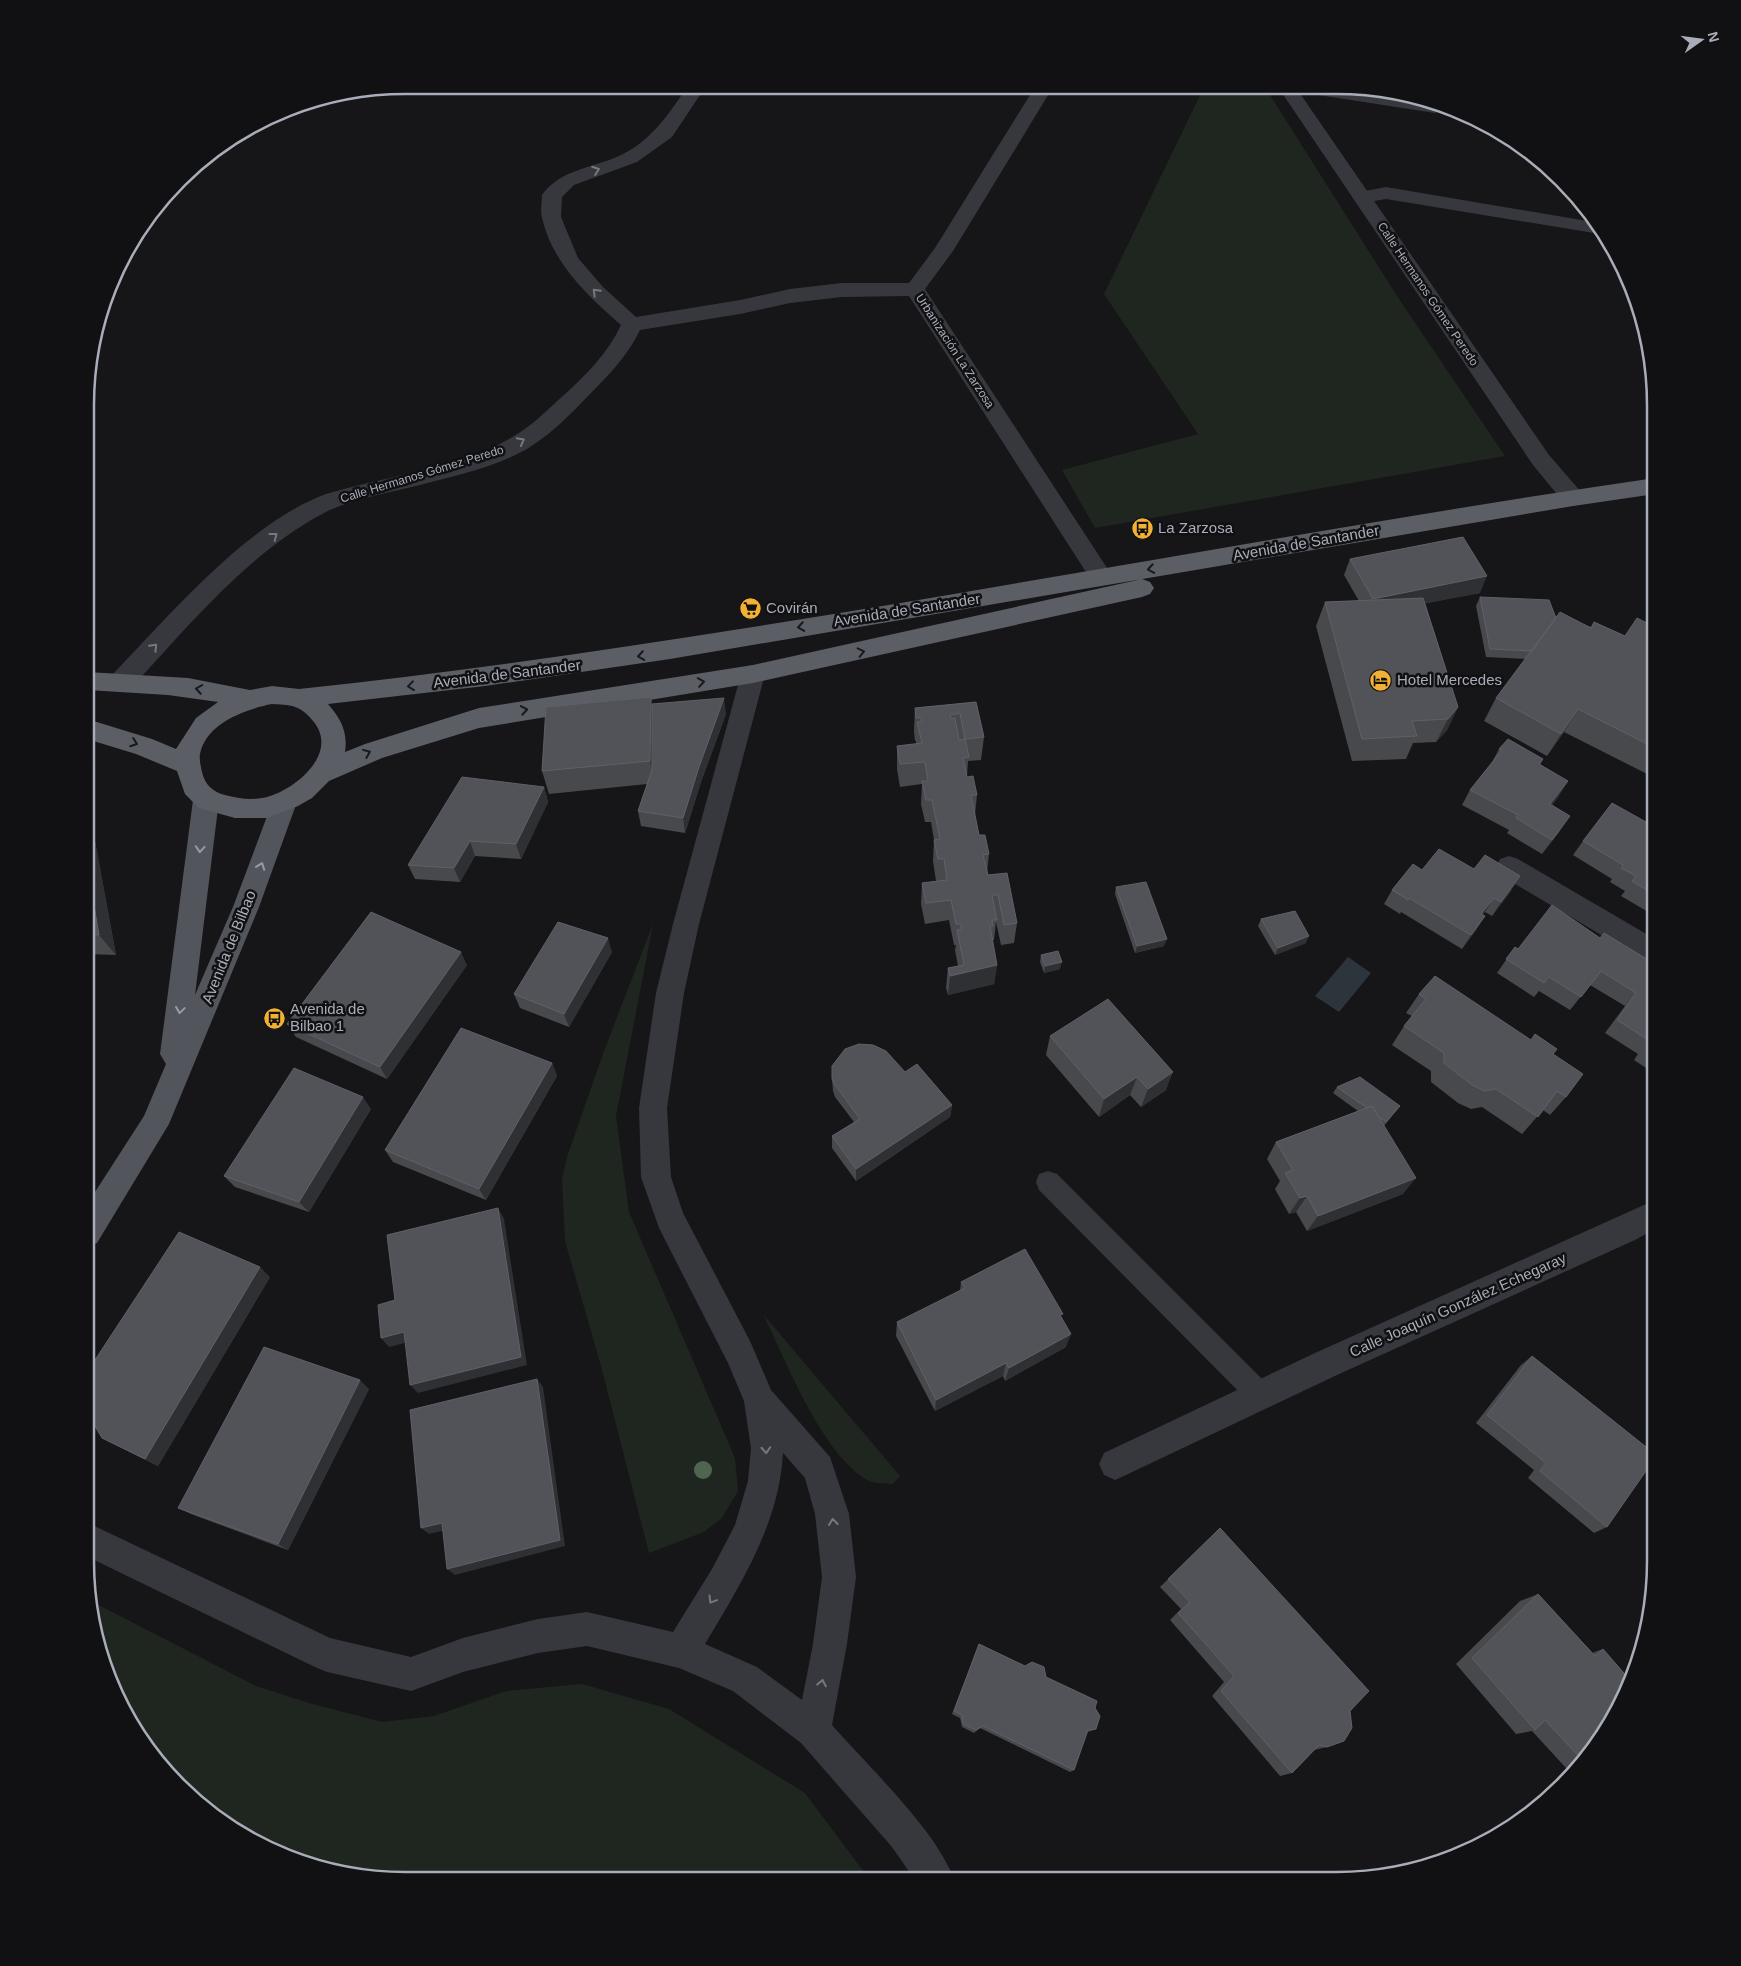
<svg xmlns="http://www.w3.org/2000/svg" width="1741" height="1966" viewBox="0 0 1741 1966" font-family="Arial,sans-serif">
	<rect width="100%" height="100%" fill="#161618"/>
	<path fill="#1e261f" d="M 1204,87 L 1265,87 L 1399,299 L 1505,456 L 1095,528 L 1062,470 L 1198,434 L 1104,294 Z
		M 653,924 L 616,1116 L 629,1212 L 735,1458 L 738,1491 L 722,1518 L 704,1532 L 649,1553 L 601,1366 L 565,1241 L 562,1178 L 568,1154 L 604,1051 Z
		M 763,1314 L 900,1476 L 893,1484 C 885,1483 873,1484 867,1480 C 822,1454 786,1361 763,1314 Z
		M 89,1600 L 256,1686 L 309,1703 L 382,1722 L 434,1716 L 506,1691 L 582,1684 L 669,1709 L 805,1793 L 870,1880 L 384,1880 L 321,1870 L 245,1838 L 179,1788 L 139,1739 L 102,1664 Z"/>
	<path fill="#2c353c" d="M 1348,957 L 1371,973 L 1339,1012 L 1315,996 Z"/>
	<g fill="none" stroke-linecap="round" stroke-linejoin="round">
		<path fill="#37383d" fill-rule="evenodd" d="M 1048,1171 L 1057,1174 L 1269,1386 L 1273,1395 L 1269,1404 L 1260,1408 L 1251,1404 L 1039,1190 L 1036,1182 L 1039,1174 Z"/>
		<path fill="#37383d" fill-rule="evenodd" d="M 1386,187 L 1599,223 L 1606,235 L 1386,199 L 1362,203 L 1355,201 L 1352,197 L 1355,193 Z"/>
		<path fill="#37383d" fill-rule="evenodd" d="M 688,86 L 706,86 L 672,137 L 637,162 L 574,185 L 562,197 L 561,217 L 578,258 L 603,287 L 636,317 L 740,300 L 790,289 L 842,283 L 909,283 L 935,248 L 1035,87 L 1053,87 L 953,251 L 925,289 L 1109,571 L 1113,577 L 1109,583 L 1101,586 L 1093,583 L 909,296 L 842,297 L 790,303 L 740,314 L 640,330 C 628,355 609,375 589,395 C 571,414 552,433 530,447 C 496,468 453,476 416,486 C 385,494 350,499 322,514 C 246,555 188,627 130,689 L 121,691 L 112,689 L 109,682 L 112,675 C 170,615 247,523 326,494 C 384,476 463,468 514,436 C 533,425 547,410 564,395 C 586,375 608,353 621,325 C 587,295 553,264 542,218 C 540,211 542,202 542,195 C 561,168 596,168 623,154 C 653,139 669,113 688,86 Z
			M 1278,87 L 1342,88 L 1406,97 L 1442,110 L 1435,113 L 1299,92 L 1549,455 L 1581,492 L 1584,498 L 1581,504 L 1573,506 L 1565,504 L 1533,465 Z
			M 753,665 L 762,667 L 765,674 L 699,924 L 684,993 L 667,1108 L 671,1177 L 683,1213 L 750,1341 L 771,1390 L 830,1457 L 849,1514 L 856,1577 L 847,1644 L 832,1725 C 867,1765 938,1832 954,1880 L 915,1880 L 892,1847 L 801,1743 L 733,1691 L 679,1668 L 587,1646 L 538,1653 L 463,1672 L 411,1691 L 327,1672 L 315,1667 L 86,1556 L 86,1522 L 330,1638 L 411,1657 L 463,1638 L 538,1619 L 587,1612 L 673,1632 L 712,1569 L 735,1525 L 748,1481 L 751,1448 L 744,1401 L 728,1363 L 659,1228 L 641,1177 L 639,1108 L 656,993 L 673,924 L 741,674 L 744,667 ZM 783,1453 L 805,1478 L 815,1514 L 822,1577 L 813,1644 L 802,1700 L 757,1667 L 705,1644 C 741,1584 779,1524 783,1453 Z
			M 1509,856 L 1518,859 L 1655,939 L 1655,965 L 1645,961 L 1500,875 L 1496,867 L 1500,859 Z
			M 1655,1200 L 1655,1229 L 1635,1240 L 1337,1375 L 1126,1475 L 1115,1480 L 1104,1475 L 1099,1464 L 1104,1453 L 1315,1353 Z"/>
		<path fill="#53555c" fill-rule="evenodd" d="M 206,790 L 215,793 L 219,800 L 195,995 L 233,907 L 275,795 L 284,792 L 293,795 L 297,802 L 259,907 L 169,1124 L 97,1243 L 86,1247 L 86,1206 L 144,1116 L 166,1064 L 160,1054 L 193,800 L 197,793 Z"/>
		<path fill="#5b5e65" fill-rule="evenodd" d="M 1655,478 L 1655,494 L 1573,506 L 670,659 L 485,686 L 328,704 C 341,719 348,732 345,752 L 365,744 L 479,708 L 753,665 L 1142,579 L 1150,582 L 1154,588 L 1150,594 L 1142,597 L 753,683 L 479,728 L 382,758 L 329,781 L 312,798 L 298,806 L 267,818 L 235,818 L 199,808 L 185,794 L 177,771 L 136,754 L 87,739 L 87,719 L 152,739 L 176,749 L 196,718 L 218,702 L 168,695 L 87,690 L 87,672 L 188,678 L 250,690 L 272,686 L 299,689 C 754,640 1202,544 1655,478 ZM 272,704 C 279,705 288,704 295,707 C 302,709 308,715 313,721 C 339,751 299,787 270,796 C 256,801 239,799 225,795 C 213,792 205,785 202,772 C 201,767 199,760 200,754 C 206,723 246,709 272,704 Z"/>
	</g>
	<circle fill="#506452" cx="703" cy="1470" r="9"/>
	<path fill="#47494d" d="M 1350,559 L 1480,593 L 1425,603 L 1458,707 L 1447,730 L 1436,742 L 1413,743 L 1406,759 L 1352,761 L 1316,626 L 1325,602 L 1359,601 L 1344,575 Z
		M 1480,597 L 1625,636 L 1655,627 L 1655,778 L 1564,732 L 1547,756 L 1484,721 L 1496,698 L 1526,659 L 1486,657 L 1476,606 Z
		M 976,702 L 984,737 L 981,760 L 968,761 L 967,776 L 977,795 L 975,815 L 979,835 L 989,854 L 987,873 L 988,875 L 1017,923 L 1014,943 L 1001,945 L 996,922 L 994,940 L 992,940 L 997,965 L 994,984 L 948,995 L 946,988 L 948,968 L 958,966 L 955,950 L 956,945 L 954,945 L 949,920 L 925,924 L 921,904 L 922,883 L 942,880 L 936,881 L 933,861 L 934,840 L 931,822 L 925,822 L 921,804 L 922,784 L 900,787 L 897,769 L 897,746 L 916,744 L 916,741 L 915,741 L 914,731 L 915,708 Z
		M 652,704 L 726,714 L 701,782 L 685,833 L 641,826 L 638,811 L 647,784 L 549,794 L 542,771 Z
		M 1499,749 L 1543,759 L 1540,765 L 1559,796 L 1552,805 L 1560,831 L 1542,854 L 1507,833 L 1509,830 L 1462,805 L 1470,790 L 1491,764 Z
		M 544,787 L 548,802 L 521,859 L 475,856 L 460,882 L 415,879 L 408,865 Z
		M 1655,827 L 1655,916 L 1621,896 L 1625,891 L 1610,882 L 1612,879 L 1573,855 L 1583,841 Z
		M 87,830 L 95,841 L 116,955 L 87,954 Z
		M 1474,869 L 1511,891 L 1492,916 L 1485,912 L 1483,915 L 1485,916 L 1476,930 L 1462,949 L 1401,912 L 1400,914 L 1384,904 L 1392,890 L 1422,870 Z
		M 1116,887 L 1164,946 L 1135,953 L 1115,894 Z
		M 1261,919 L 1306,943 L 1275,955 L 1258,926 Z
		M 1600,938 L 1655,964 L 1655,1074 L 1634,1060 L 1638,1054 L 1605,1033 L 1625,1006 L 1590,985 L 1570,1010 L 1539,991 L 1534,997 L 1497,973 L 1515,947 L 1518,949 Z
		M 612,952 L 569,1027 L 520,1008 L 514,994 Z
		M 1041,955 L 1060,969 L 1044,973 L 1040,962 Z
		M 467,965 L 387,1079 L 296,1037 L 287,1024 Z
		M 1419,994 L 1553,1054 L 1566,1097 L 1550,1115 L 1543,1110 L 1522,1134 L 1482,1107 L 1471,1109 L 1458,1103 L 1431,1082 L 1431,1071 L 1392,1045 L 1404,1026 L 1412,1016 L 1406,1013 Z
		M 1050,1036 L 1166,1090 L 1141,1107 L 1130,1095 L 1099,1117 L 1046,1055 Z
		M 552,1063 L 557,1076 L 486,1200 L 393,1162 L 385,1150 Z
		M 905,1072 L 952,1105 L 950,1117 L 856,1181 L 832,1148 L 832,1136 L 854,1122 L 835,1097 L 833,1091 L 832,1079 Z
		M 1337,1087 L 1400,1106 L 1384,1126 L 1403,1194 L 1307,1231 L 1296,1212 L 1289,1214 L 1275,1189 L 1280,1181 L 1267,1159 L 1276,1142 L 1358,1111 L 1333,1093 Z
		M 371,1109 L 309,1212 L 235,1187 L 224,1176 Z
		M 270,1277 L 158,1466 L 102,1438 Z
		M 961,1282 L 1062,1318 L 1066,1347 L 1005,1381 L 1003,1376 L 935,1411 L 896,1336 L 897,1322 L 960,1291 Z
		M 1532,1356 L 1607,1527 L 1594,1533 L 1528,1478 L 1534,1470 L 1476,1423 L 1521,1365 Z
		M 1655,1360 L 1655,1366 L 1653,1364 Z
		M 369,1389 L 288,1550 L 191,1514 L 178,1508 Z
		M 1220,1528 L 1350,1711 L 1327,1747 L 1314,1750 L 1292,1773 L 1280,1776 L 1212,1696 L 1224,1682 L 1170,1620 L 1181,1609 L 1160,1587 Z
		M 1538,1594 L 1592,1653 L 1603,1649 L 1602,1726 L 1606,1730 L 1579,1766 L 1566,1768 L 1532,1731 L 1516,1734 L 1456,1664 L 1520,1601 Z
		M 979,1644 L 1046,1677 L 1095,1708 L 1096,1729 L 1091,1731 L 1087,1732 L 1074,1770 L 1070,1772 L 980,1728 L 974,1733 L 962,1727 L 960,1718 L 952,1714 Z"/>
	<path fill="#2f3033" d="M 1487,576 L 1480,593 L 1367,615 L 1373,599 Z
		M 651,697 L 655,720 L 655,783 L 650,761 Z
		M 724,698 L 726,714 L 701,782 L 685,833 L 683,818 L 699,767 Z
		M 1458,707 L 1447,730 L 1436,742 L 1448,719 Z
		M 1578,709 L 1564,732 L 1547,756 L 1561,734 Z
		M 1568,781 L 1559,796 L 1541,819 L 1550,804 Z
		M 544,787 L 548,802 L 521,859 L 516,844 Z
		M 1570,816 L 1560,831 L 1542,854 L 1552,840 Z
		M 87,830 L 95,841 L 116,955 L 99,935 L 87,864 Z
		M 470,841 L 475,856 L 460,882 L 454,868 Z
		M 1520,876 L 1511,891 L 1492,916 L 1501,902 Z
		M 1494,898 L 1485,912 L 1472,928 L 1481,914 Z
		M 1485,916 L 1476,930 L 1462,949 L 1471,935 Z
		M 1309,936 L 1306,943 L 1275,955 L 1278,948 Z
		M 608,938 L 612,952 L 569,1027 L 564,1014 Z
		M 1167,939 L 1164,946 L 1135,953 L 1137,946 Z
		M 461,952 L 467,965 L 387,1079 L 380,1067 Z
		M 1062,962 L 1060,969 L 1044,973 L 1045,966 Z
		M 997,965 L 994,984 L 948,995 L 950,976 Z
		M 552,1063 L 557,1076 L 486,1200 L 479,1189 Z
		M 1173,1072 L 1166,1090 L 1141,1107 L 1148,1089 Z
		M 1137,1077 L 1130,1095 L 1099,1117 L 1104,1099 Z
		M 363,1097 L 371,1109 L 309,1212 L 299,1202 Z
		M 952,1105 L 950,1117 L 856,1181 L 856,1169 Z
		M 1416,1178 L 1403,1194 L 1307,1231 L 1318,1216 Z
		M 1307,1196 L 1296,1212 L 1289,1214 L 1300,1198 Z
		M 498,1208 L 504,1219 L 527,1365 L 418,1393 L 410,1385 Z
		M 260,1267 L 270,1277 L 158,1466 L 145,1459 Z
		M 404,1332 L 412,1341 L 389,1347 L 381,1338 Z
		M 1071,1334 L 1066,1347 L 1005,1381 L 1009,1368 Z
		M 1006,1363 L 1003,1376 L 935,1411 L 936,1400 Z
		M 537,1379 L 543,1387 L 565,1546 L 455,1575 L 447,1569 Z
		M 360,1380 L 369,1389 L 288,1550 L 278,1544 Z
		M 442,1523 L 450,1529 L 429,1534 L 421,1528 Z"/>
	<path fill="#525359" stroke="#5f6168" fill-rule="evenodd" d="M 1463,537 L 1487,576 L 1373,599 L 1350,559 Z
		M 1480,597 L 1549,600 L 1556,618 L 1532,651 L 1490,649 Z
		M 1423,598 L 1458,707 L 1448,719 L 1412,721 L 1417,736 L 1362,739 L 1325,602 Z
		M 1560,612 L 1591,628 L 1594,622 L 1625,636 L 1637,618 L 1655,627 L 1655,748 L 1578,709 L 1561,734 L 1496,698 Z
		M 651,697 L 650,761 L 542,771 L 546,707 Z
		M 724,698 L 699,767 L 683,818 L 638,811 L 652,770 L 652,704 Z
		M 976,702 L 984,737 L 965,739 L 969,757 L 963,758 L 967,777 L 973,776 L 977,795 L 971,795 L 979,835 L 985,835 L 989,854 L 983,855 L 988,875 L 1007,873 L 1017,923 L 1004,925 L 998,895 L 992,895 L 997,920 L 992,920 L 993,926 L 990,926 L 997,965 L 950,976 L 948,968 L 964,965 L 957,930 L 961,929 L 961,924 L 956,924 L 951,900 L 926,903 L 922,883 L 947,880 L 944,859 L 938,859 L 934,840 L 940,839 L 932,800 L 926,800 L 922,781 L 928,781 L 925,762 L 900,764 L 897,746 L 922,743 L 917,722 L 922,722 L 921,717 L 916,718 L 915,708 ZM 960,713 L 965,739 L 959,740 L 955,718 L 951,719 L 950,715 Z
		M 1508,739 L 1543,759 L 1539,764 L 1568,781 L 1550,804 L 1570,816 L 1552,840 L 1516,818 L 1518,815 L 1470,790 L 1502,750 L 1499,749 Z
		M 462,777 L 544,787 L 516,844 L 470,841 L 454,868 L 408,865 Z
		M 1612,803 L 1655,827 L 1655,895 L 1632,881 L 1636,876 L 1621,868 L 1623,865 L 1583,841 Z
		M 1439,849 L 1474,869 L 1485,855 L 1520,876 L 1501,902 L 1494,898 L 1481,914 L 1485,916 L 1471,935 L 1409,898 L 1408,900 L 1392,890 L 1413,864 L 1422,870 Z
		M 87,864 L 99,935 L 87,934 Z
		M 1146,882 L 1167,939 L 1137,946 L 1116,887 Z
		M 1552,905 L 1600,938 L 1604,933 L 1655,964 L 1655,1053 L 1646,1047 L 1650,1041 L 1617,1020 L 1636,993 L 1601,971 L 1581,997 L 1549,977 L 1544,983 L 1506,959 L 1515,947 L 1518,949 Z
		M 1295,911 L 1309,936 L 1278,948 L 1261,919 Z
		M 371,912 L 461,952 L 380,1067 L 287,1024 Z
		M 558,922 L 608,938 L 564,1014 L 514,994 Z
		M 1058,951 L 1062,962 L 1045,966 L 1041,955 Z
		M 1435,976 L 1531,1040 L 1535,1034 L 1557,1049 L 1553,1054 L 1583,1074 L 1566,1097 L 1557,1091 L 1538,1117 L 1496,1089 L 1485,1091 L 1472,1085 L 1444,1063 L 1444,1053 L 1404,1026 L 1426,999 L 1419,994 Z
		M 1108,999 L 1173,1072 L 1148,1089 L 1137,1077 L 1104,1099 L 1050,1036 Z
		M 461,1028 L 552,1063 L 479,1189 L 385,1150 Z
		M 859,1044 L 873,1045 L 886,1051 L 905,1072 L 917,1064 L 952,1105 L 856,1169 L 832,1136 L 860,1119 L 835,1085 L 832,1079 L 832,1066 L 845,1049 Z
		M 294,1068 L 363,1097 L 299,1202 L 224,1176 Z
		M 1360,1077 L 1400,1106 L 1386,1122 L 1379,1117 L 1372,1106 L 1367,1108 L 1337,1087 Z
		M 1372,1106 L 1416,1178 L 1318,1216 L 1307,1196 L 1300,1198 L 1285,1173 L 1293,1170 L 1276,1142 Z
		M 498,1208 L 521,1357 L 410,1385 L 404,1332 L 381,1338 L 378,1305 L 395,1300 L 387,1235 Z
		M 179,1232 L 260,1267 L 145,1459 L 102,1438 L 90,1418 L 87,1393 L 93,1363 Z
		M 1025,1249 L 1063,1314 L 1060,1315 L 1071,1334 L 1009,1368 L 1006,1363 L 936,1400 L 897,1322 L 965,1288 L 961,1282 Z
		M 264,1347 L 360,1380 L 278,1544 L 178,1508 Z
		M 1532,1356 L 1655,1454 L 1655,1458 L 1607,1527 L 1540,1471 L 1546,1463 L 1487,1415 Z
		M 537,1379 L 560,1540 L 447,1569 L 442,1523 L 421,1528 L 410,1410 Z
		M 1220,1528 L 1369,1691 L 1350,1711 L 1352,1728 L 1344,1741 L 1327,1747 L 1319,1745 L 1292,1773 L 1221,1691 L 1234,1676 L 1178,1613 L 1190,1602 L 1168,1579 Z
		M 1538,1594 L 1595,1656 L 1603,1649 L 1630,1680 L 1619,1708 L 1602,1726 L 1606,1730 L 1583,1761 L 1545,1720 L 1535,1730 L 1472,1658 Z
		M 979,1644 L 1025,1666 L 1032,1662 L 1044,1667 L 1046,1677 L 1097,1701 L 1095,1708 L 1100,1716 L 1096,1729 L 1088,1730 L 1074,1770 L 983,1726 L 976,1730 L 963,1724 L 962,1715 L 954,1711 Z"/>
	<defs><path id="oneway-chevron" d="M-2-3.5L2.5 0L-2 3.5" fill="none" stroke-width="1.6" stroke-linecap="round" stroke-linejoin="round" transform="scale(1.25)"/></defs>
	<g stroke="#757881">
		<use href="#oneway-chevron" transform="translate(596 170) rotate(-20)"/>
		<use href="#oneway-chevron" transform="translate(596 292) rotate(-135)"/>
		<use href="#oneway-chevron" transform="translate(521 441) rotate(-28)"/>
		<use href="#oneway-chevron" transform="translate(274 536) rotate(-37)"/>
		<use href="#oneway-chevron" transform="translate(154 647) rotate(-46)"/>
		<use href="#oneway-chevron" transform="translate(766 1450) rotate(87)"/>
		<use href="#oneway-chevron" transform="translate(833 1522) rotate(-97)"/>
		<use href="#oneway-chevron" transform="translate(712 1600) rotate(121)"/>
		<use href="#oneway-chevron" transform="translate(822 1683) rotate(-79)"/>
	</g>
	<g stroke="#18191b">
		<use href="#oneway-chevron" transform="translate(1151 569) rotate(170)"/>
		<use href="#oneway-chevron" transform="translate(801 627) rotate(171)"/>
		<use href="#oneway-chevron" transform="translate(861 652) rotate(-13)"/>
		<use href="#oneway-chevron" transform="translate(641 656) rotate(171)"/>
		<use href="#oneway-chevron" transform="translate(701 682) rotate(-9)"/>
		<use href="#oneway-chevron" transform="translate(411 686) rotate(173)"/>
		<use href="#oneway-chevron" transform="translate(199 689) rotate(-171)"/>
		<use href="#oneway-chevron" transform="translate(524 710) rotate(-10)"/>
		<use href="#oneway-chevron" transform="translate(134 743) rotate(20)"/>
		<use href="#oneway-chevron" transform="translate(367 753) rotate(-22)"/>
	</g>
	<g stroke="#979ba6">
		<use href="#oneway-chevron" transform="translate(200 849) rotate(94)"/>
		<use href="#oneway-chevron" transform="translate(261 866) rotate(-70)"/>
		<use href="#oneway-chevron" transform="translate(180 1010) rotate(98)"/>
	</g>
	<defs>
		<symbol id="bus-disc" viewBox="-11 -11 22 22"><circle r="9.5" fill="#f2b134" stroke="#111113"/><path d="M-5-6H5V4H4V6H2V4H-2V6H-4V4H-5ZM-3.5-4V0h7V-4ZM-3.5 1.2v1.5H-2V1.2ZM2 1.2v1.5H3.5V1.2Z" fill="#111"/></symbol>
		<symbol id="supermarket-disc" viewBox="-11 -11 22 22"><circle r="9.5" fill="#f2b134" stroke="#111113"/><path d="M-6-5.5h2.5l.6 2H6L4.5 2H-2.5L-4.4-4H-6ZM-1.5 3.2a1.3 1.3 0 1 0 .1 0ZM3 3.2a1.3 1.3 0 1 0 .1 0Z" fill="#111"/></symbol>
		<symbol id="hotel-disc" viewBox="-11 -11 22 22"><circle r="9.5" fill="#f2b134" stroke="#111113"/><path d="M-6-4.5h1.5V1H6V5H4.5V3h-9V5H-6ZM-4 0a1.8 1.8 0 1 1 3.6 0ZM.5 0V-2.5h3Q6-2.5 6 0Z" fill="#111"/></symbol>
	</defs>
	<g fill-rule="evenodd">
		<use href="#bus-disc" x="1130" y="516" width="25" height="25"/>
		<use href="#supermarket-disc" x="738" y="596" width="25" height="25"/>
		<use href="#hotel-disc" x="1368" y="668" width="25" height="25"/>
		<use href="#bus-disc" x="262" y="1006" width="25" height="25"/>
	</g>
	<g text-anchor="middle" stroke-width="5" stroke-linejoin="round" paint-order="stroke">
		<g font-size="12" fill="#a8adb8" stroke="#111113">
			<text transform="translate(1428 294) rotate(56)" y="4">Calle Hermanos Gómez Peredo</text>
			<text transform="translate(955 351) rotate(57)" y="4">Urbanización La Zarzosa</text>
			<text transform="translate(422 474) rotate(-17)" y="4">Calle Hermanos Gómez Peredo</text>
		</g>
		<g font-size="15" fill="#a8adb8" stroke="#111113" text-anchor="start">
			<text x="1158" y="533">La Zarzosa</text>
			<text x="766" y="613">Covirán</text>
			<text x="1397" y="685">Hotel Mercedes</text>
			<text x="290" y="1014">Avenida de<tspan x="290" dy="17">Bilbao 1</tspan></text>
		</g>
		<g font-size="15" fill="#a8adb8" stroke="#111113">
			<text transform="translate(1306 543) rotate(-10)" y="5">Avenida de Santander</text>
			<text transform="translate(907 610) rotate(-9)" y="5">Avenida de Santander</text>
			<text transform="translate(507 674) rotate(-7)" y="5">Avenida de Santander</text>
			<text transform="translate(229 947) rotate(-68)" y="5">Avenida de Bilbao</text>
			<text transform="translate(1458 1305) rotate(-24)" y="5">Calle Joaquín González Echegaray</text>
		</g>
	</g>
	<path d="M0 0H1741V1966H0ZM405 94H1336A311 311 0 0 1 1647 405V1561A311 311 0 0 1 1336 1872H405A311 311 0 0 1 94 1561V405A311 311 0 0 1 405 94Z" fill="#111113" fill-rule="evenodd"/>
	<path fill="none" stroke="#a8adb8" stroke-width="2.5" d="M405 94H1336A311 311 0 0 1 1647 405V1561A311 311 0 0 1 1336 1872H405A311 311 0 0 1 94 1561V405A311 311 0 0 1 405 94Z"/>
	<g transform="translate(1701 40) rotate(76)" stroke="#111113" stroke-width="4" paint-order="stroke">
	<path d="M0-4L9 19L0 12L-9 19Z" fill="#a8adb8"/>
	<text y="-8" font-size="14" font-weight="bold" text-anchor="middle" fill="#a8adb8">N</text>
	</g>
</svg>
